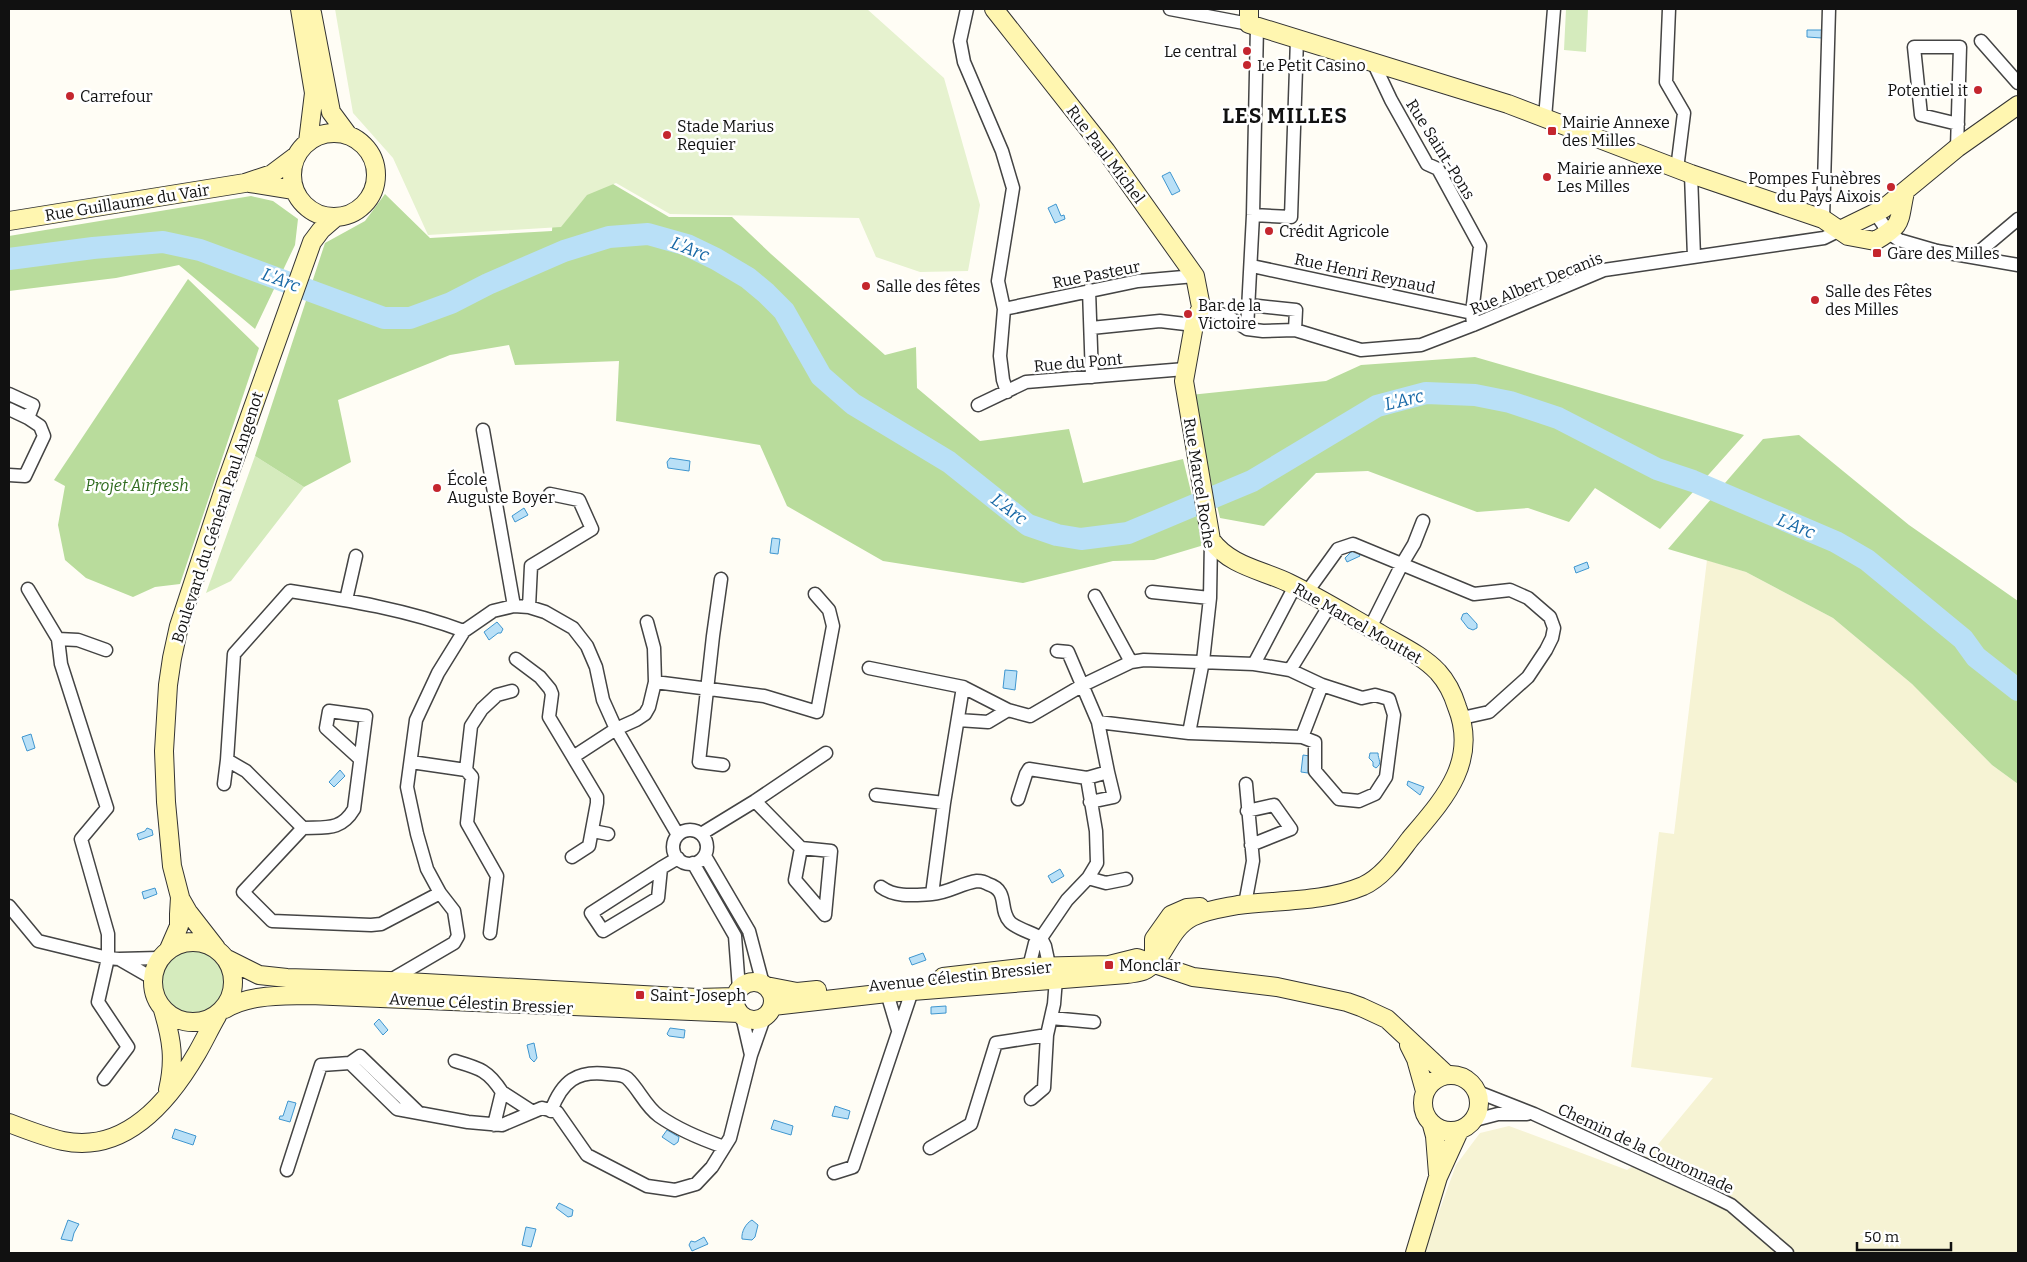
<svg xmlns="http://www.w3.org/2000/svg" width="2027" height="1262" viewBox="0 0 2027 1262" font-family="Bitter,serif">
	<rect width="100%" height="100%" fill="#fffdf5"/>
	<path fill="#f6f3d4" d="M 1707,560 L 1746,572 L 1833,618 L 1912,684 L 1992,765 L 2018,784 L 2018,1253 L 1424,1253 L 1456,1165 L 1480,1133 L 1509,1126 L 1627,1170 L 1650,1154 L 1713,1078 L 1631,1067 L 1659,832 L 1674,834 Z"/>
	<path fill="#d5ebbd" d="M 1566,9 L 1588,9 L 1586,52 L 1564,50 Z
		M 255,456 L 304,487 L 231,581 L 206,593 Z
		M160 982a32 32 0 1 1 64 0a32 32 0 1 1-64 0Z"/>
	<path fill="#b9dc9c" d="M 557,151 L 669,217 L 732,217 L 771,254 L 885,355 L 916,347 L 917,388 L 980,441 L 1069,429 L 1083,483 L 1183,459 L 1204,545 L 1154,560 L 1113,561 L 1023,583 L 883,561 L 787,506 L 760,445 L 616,421 L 619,361 L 515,365 L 509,345 L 450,355 L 338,400 L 351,462 L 304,487 L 255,456 L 325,243 L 365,221 L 385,194 L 430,238 L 552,231 Z
		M 251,196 L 273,201 L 298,219 L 295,245 L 255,329 L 179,265 L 116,278 L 9,291 L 9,236 Z
		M 188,279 L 259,348 L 180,584 L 155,587 L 133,597 L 86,578 L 65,560 L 58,525 L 65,486 L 54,480 Z
		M 1475,357 L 1744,435 L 1660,529 L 1595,488 L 1569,522 L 1528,508 L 1477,512 L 1368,471 L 1316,473 L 1264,526 L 1220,518 L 1190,395 L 1326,381 L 1361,365 Z
		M 1799,435 L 1909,525 L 2018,601 L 2018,784 L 1992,765 L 1912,684 L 1833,618 L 1746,572 L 1668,549 L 1763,439 Z"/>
	<path fill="#e6f2cf" d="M 335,9 L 867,9 L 944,78 L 980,205 L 968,271 L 920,272 L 876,257 L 859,218 L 670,214 L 616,183 L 587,195 L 561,227 L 428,235 L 393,158 L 353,113 Z"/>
	<path fill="#b9e0f7" stroke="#3f96cf" d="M 1807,30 L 1822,30 L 1822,38 L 1807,37 Z
		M 1170,172 L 1180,191 L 1172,195 L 1162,176 Z
		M 1056,204 L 1061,216 L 1064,215 L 1065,219 L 1055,223 L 1048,208 Z
		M 670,458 L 690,461 L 689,471 L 668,468 L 667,462 Z
		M 524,508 L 528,515 L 515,522 L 512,516 Z
		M 772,538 L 780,539 L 778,554 L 770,553 Z
		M 1358,551 L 1360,556 L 1347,562 L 1345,558 L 1351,552 Z
		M 1587,562 L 1589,568 L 1576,573 L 1574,567 Z
		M 1467,613 L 1477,624 L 1477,628 L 1473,630 L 1468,628 L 1461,619 L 1463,614 Z
		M 497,622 L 503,629 L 501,633 L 498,633 L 489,640 L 484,632 Z
		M 1005,670 L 1017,671 L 1015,690 L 1003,688 Z
		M 31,734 L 35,748 L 27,751 L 22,737 Z
		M 1370,753 L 1378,753 C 1378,760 1383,763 1376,768 L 1373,766 L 1373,762 L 1369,758 Z
		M 1303,755 L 1310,756 L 1308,773 L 1301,772 Z
		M 340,770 L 345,776 L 334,787 L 329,782 Z
		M 1408,781 L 1424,787 L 1420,795 L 1407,785 Z
		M 147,828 L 152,830 L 153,835 L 139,840 L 137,834 L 145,831 Z
		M 1060,869 L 1064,876 L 1052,883 L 1048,876 Z
		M 155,888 L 157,894 L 144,899 L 142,892 Z
		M 923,953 L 926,960 L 912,965 L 909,958 Z
		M 946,1006 L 946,1013 L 931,1014 L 931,1007 Z
		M 379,1019 L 388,1030 L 383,1035 L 374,1024 Z
		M 670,1028 L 685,1030 L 684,1038 L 669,1036 L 667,1034 Z
		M 534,1043 L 537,1058 L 534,1062 L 530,1058 L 527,1045 Z
		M 288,1101 L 296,1103 L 290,1122 L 279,1119 L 280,1116 L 283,1116 Z
		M 835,1106 L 850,1111 L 848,1119 L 832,1116 Z
		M 774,1120 L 793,1126 L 791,1135 L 771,1129 Z
		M 175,1129 L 196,1136 L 193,1145 L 172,1138 Z
		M 667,1130 L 679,1137 L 678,1142 L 674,1145 L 662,1137 Z
		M 559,1203 L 573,1210 L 572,1216 L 568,1217 L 556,1208 Z
		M 68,1220 L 79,1224 L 74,1233 L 72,1241 L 61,1239 Z
		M 752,1220 L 758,1225 L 755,1237 L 752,1240 L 742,1239 C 741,1232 746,1223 752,1220 Z
		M 526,1227 L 536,1229 L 531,1247 L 522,1245 Z
		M 704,1237 L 708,1244 L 692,1251 L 689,1245 L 691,1241 L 695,1242 Z"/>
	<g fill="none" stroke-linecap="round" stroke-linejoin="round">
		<path stroke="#b9e0f7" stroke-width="22" d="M 9,259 L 93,248 L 163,242 L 200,250 L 384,318 L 410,318 L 451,303 L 488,284 L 564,251 L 609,237 L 648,234 L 687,245 L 716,259 L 748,278 L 766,293 L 784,311 L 821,376 L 853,404 L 949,462 L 1028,525 L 1057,535 L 1081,539 L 1128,533 L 1252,481 L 1377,406 L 1426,393 L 1475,395 L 1510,402 L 1558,418 L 1657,469 L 1693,481 L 1836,542 L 1867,560 L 1963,639 L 1976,657 L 2018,690"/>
		<defs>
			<path id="street" d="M 967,9 L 960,41 L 964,62 L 1002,151 L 1013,188 L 998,281 L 1004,309 L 1000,356 L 1003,380 L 1007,392
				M 1170,9 L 1249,24
				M 1669,9 L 1666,82 L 1684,113 L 1677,169
				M 1981,41 L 2018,83
				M 1373,62 L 1391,100 L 1427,164 L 1438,169 L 1480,246 L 1472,313 L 1473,325
				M 1545,118 L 1554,9
				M 1957,148 L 1960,47 L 1914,47 L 1921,115 L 1958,124
				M 1691,174 L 1694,257
				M 1876,214 L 1889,233 L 1899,240 L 1937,251 L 2018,265
				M 1253,215 L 1291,217 L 1297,39
				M 1823,219 L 1829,9
				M 1978,257 L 1980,251 L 2018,219
				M 1252,266 L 1472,313
				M 1089,290 L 1092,377
				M 1249,305 L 1296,310 L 1295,330
				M 1201,307 L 1229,317 L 1247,329 L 1263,331 L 1295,330 L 1361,350 L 1421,345 L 1473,325 L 1604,270 L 1824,238 L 1840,230
				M 1004,309 L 1138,281 L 1195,276
				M 1091,328 L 1160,321 L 1194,325
				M 1247,329 L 1253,215 L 1257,26
				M 9,394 L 33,405 L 28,418 L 9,409
				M 978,405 L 1026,382 L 1185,369
				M 483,430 L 514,606
				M 9,475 L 25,476 L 44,436 L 40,426 L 28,418
				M 721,579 L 713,636 L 699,762 L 723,765
				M 28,589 L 58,639 L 61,664 L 107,808 L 81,839 L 108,934 L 108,958 L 98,1002 L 128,1047 L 104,1079
				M 1152,592 L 1210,598
				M 1307,592 L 1338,549 L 1353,544 L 1474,594 L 1510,590 L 1528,598 L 1550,617 L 1554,628 L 1552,638 L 1546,650 L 1528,677 L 1489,712 L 1462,718
				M 1095,596 L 1131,662
				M 346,600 L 356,556
				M 529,607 L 531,566 L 592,529 L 579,500 L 550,494
				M 647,622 L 654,648 L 655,682
				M 1370,628 L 1402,564 L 1414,544 L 1423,521
				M 58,639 L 78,640 L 106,650
				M 1057,651 L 1068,652 L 1098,722
				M 516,659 L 540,677 L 550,689 L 552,694 L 549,717 L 573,757 L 616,729 L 636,720 L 645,714 L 649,707 L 655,682 L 764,696 L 817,712 L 833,626 L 829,610 L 815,594
				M 1254,664 L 1295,586
				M 869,668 L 963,687 L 944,803 L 932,894 C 948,893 962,883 977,881 C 981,881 985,882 988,884 C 1010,891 998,909 1010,922 C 1015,928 1033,933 1041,938 L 1035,943 L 1029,967
				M 1290,670 L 1330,605
				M 963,687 L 1008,710 L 1030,716 L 1083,685 L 1131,662 L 1144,660 L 1254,664 L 1290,670 L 1322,685 L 1362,698 L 1375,695 L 1389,699 L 1394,715 L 1386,777 L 1375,794 L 1359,801 L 1339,799 L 1315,771 L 1315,742 L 1302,737 L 1189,733 L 1098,722 L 1108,772 L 1087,778
				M 958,720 L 988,722 L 1008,710
				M 1189,733 L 1203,661 L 1210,598 L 1211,540
				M 1302,737 L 1322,685
				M 411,762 L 466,770 L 472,777 L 467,823 L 497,876 L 490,933
				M 466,770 L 471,726 L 482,709 L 497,695 L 512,691
				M 224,784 L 227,760
				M 876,795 L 944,803
				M 755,801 L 801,848 L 795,880 L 825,915 L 831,851 L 801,848
				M 1090,802 L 1114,797 L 1108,772
				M 1247,811 L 1274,805 L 1291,829 L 1251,845
				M 303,828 C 326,827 341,831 354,809 L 366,716 L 329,711 L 326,728 L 359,758
				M673 847a17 17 0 1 1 34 0a17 17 0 1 1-34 0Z
				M 593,831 L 608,834
				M 701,834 L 755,801 L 826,753
				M 705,856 L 749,931 L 763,984
				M 572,857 L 589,846 L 597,803 L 597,797 L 573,757
				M 693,863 L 735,936 L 739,989
				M 661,868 L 658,898 L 603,931 L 591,913 L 661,868 L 678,858
				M 1088,878 L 1106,883 L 1126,879
				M 881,887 C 896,898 915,895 932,894
				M 440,893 L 381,924 L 371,925 L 272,921 L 243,892 L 303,828 L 246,771 L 227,760 L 234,654 L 290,591 C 348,600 408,610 464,631
				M 1245,904 L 1253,861 L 1246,784
				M 9,906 L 38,941 L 108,958 L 119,959
				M 152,978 L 119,959 L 159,958
				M 389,981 L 454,943 L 458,936 L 454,911 L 440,893 L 427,869 L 417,834 L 407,787 L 416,720 L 438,673 L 464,631 L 493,611 L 514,606 L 529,607 L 545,612 L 573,628 L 587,646 L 596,667 L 603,700 L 616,729 L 678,835
				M 887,993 L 898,1030
				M 742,1016 L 751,1055
				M 1051,1018 L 1094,1022
				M 455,1061 C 479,1068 488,1070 502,1092 L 494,1125
				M 502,1092 L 533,1112
				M 1478,1092 L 1534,1114 L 1711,1195 L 1731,1205 L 1787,1253
				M 1031,1099 L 1044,1088 L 1047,1035
				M 551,1111 C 562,1081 577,1070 608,1074 C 615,1075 622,1074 627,1078 C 639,1089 645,1106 659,1116 C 679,1130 701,1139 724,1147
				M 418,1112 L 360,1056 L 350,1063 L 397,1109 L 468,1122 L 502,1125 L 542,1108 L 557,1112 L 587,1155 L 647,1186 L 675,1190 L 696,1184 L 712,1167 L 730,1138 L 751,1055 L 764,1018
				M 1475,1120 L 1498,1114 L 1527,1114
				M 930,1148 L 971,1124 L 996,1043 L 1047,1035 L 1054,1004 L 1056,979 L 1048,960 L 1045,946 L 1041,938 L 1067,900 L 1088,878 L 1097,863 L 1096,831 L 1087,778 L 1029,769 L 1026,774 L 1018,799
				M 287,1170 L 321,1065 L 350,1063
				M 834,1173 L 853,1167 L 912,991"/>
			<path id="secondary" d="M 300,9 L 314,93 L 308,142
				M 1249,9 L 1249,24 L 1508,104 L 1691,174 L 1823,219 L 1848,236 L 1875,241 C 1904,224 1898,223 1905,192
				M 312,13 L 331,112 L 348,135
				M292 175a42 42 0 1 1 84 0a42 42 0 1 1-84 0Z
				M 250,183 L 294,190
				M 9,221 L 245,183 L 272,174 L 296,156
				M 1840,230 L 1883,209 L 1957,148 L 2018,105
				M 180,898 L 188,912 L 216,948
				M153 982a40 40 0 1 1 80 0a40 40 0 1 1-80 0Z
				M 169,949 L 179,926 L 179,914 L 180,897 L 172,866 L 166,802 L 164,751 L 168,685 L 172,658 L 179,626 L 226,483 L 312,242 L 321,230 L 336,217
				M 227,959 L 259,975 L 287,978 L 389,981 L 697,998 L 735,997
				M 1154,963 L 1154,939 L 1171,915 L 1187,908 L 1200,907
				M 943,977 L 1029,967 L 1109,965 L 1137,958 L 1193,977 L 1277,987 L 1347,1002 L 1361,1007 L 1387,1019 L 1447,1075
				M735 1001a19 19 0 1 1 38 0a19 19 0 1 1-38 0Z
				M 766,986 L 797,992 L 817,990
				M 773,1006 L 887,993 L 1127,974 C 1132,973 1138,973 1143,971 C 1165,961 1167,930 1192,917 C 1206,910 1223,908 1238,905 C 1279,900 1325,902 1363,886 C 1383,877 1397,856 1410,839 C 1443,800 1479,762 1457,707 C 1453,694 1447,682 1438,672 C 1422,655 1399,645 1379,633 C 1349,616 1320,598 1289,583 C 1262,570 1230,566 1211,540 L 1184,381 L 1194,325 L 1201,307 L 1195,276 L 1106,151 L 994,9
				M 225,1009 C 250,994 281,996 310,995 L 739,1013
				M 163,1010 C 172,1040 175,1060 168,1090
				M 1409,1045 L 1416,1059 L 1425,1091
				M1423 1103a28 28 0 1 1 56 0a28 28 0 1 1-56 0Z
				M 9,1123 C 27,1130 45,1137 63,1141 C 126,1154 169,1101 197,1053 C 204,1041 210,1028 217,1016
				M 1432,1125 L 1435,1136 L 1438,1174
				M 1415,1253 L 1438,1177 L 1459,1131"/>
		</defs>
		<use href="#street" stroke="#444" stroke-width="15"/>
		<use href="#secondary" stroke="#333" stroke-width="20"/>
		<use href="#street" stroke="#fff" stroke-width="12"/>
		<use href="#secondary" stroke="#fff6b0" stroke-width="18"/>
	</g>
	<g fill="#c4262e" stroke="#fff" stroke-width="2">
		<circle cx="1247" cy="51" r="5"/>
		<circle cx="1247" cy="65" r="5"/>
		<circle cx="1978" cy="90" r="5"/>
		<circle cx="70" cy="96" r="5"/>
		<rect x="1547" y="126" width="10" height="10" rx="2.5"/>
		<circle cx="667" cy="135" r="5"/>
		<circle cx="1547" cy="177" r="5"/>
		<circle cx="1891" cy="187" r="5"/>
		<circle cx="1269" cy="231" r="5"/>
		<rect x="1872" y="248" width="10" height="10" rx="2.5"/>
		<circle cx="866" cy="286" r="5"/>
		<circle cx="1815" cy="300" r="5"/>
		<circle cx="1188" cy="314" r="5"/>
		<circle cx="437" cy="488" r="5"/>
		<rect x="1104" y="960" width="10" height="10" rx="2.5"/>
		<rect x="635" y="990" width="10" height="10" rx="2.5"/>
	</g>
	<g text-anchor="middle" stroke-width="5" stroke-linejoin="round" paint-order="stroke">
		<g font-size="16" fill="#111" stroke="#fff" text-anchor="start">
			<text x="1237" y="57" text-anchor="end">Le central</text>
			<text x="1257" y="71">Le Petit Casino</text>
			<text x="1968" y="96" text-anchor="end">Potentiel it</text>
			<text x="80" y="102">Carrefour</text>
			<text x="1562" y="128">Mairie Annexe<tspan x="1562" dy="18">des Milles</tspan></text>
			<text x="677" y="132">Stade Marius<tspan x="677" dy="18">Requier</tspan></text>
			<text x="1557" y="174">Mairie annexe<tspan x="1557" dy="18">Les Milles</tspan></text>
			<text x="1881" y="184" text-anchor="end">Pompes Funèbres<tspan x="1881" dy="18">du Pays Aixois</tspan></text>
			<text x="1279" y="237">Crédit Agricole</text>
			<text x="1887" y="259">Gare des Milles</text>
			<text x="876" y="292">Salle des fêtes</text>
			<text x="1825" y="297">Salle des Fêtes<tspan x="1825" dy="18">des Milles</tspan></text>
			<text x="1198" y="311">Bar de la<tspan x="1198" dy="18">Victoire</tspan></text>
			<text x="447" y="485">École<tspan x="447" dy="18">Auguste Boyer</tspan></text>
			<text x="1119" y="971">Monclar</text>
			<text x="650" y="1001">Saint-Joseph</text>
		</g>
		<g font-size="16" fill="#111" stroke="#fff">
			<text transform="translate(1441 149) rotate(58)" y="6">Rue Saint-Pons</text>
			<text transform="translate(1106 154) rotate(53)" y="6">Rue Paul Michel</text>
			<text transform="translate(127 202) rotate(-9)" y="6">Rue Guillaume du Vair</text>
			<text transform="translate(1365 273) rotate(12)" y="6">Rue Henri Reynaud</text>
			<text transform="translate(1096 274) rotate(-11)" y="6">Rue Pasteur</text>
			<text transform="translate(1536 283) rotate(-22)" y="6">Rue Albert Decanis</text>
			<text transform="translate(1078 362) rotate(-5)" y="6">Rue du Pont</text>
			<text transform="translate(1200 483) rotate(81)" y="6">Rue Marcel Roche</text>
			<text transform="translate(217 517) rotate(-72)" y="6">Boulevard du Général Paul Angenot</text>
			<text transform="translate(1358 623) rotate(30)" y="6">Rue Marcel Mouttet</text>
			<text transform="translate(960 976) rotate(-6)" y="6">Avenue Célestin Bressier</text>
			<text transform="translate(481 1003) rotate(3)" y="6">Avenue Célestin Bressier</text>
			<text transform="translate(1646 1148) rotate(25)" y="6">Chemin de la Couronnade</text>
		</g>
		<g font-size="16" font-style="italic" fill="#2f6b1f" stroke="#fff">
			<text x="137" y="491">Projet Airfresh</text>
		</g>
		<g font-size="18" font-style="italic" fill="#1768a6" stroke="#fff">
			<text transform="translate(690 249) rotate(21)" y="6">L'Arc</text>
			<text transform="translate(281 280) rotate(20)" y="6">L'Arc</text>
			<text transform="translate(1404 400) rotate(-14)" y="6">L'Arc</text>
			<text transform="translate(1009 509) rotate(37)" y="6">L'Arc</text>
			<text transform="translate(1796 526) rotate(22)" y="6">L'Arc</text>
		</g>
		<g font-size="21" font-weight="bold" letter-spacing="1" fill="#111" stroke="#fff">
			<text x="1285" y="123">LES MILLES</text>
		</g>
	</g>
	<rect width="2027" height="1262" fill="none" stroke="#111111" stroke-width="20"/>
	<path d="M1857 1242v8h94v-8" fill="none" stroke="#111111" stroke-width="2.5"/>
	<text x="1864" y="1242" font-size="15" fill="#111111" stroke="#ffffff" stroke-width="4" paint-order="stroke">50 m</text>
</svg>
